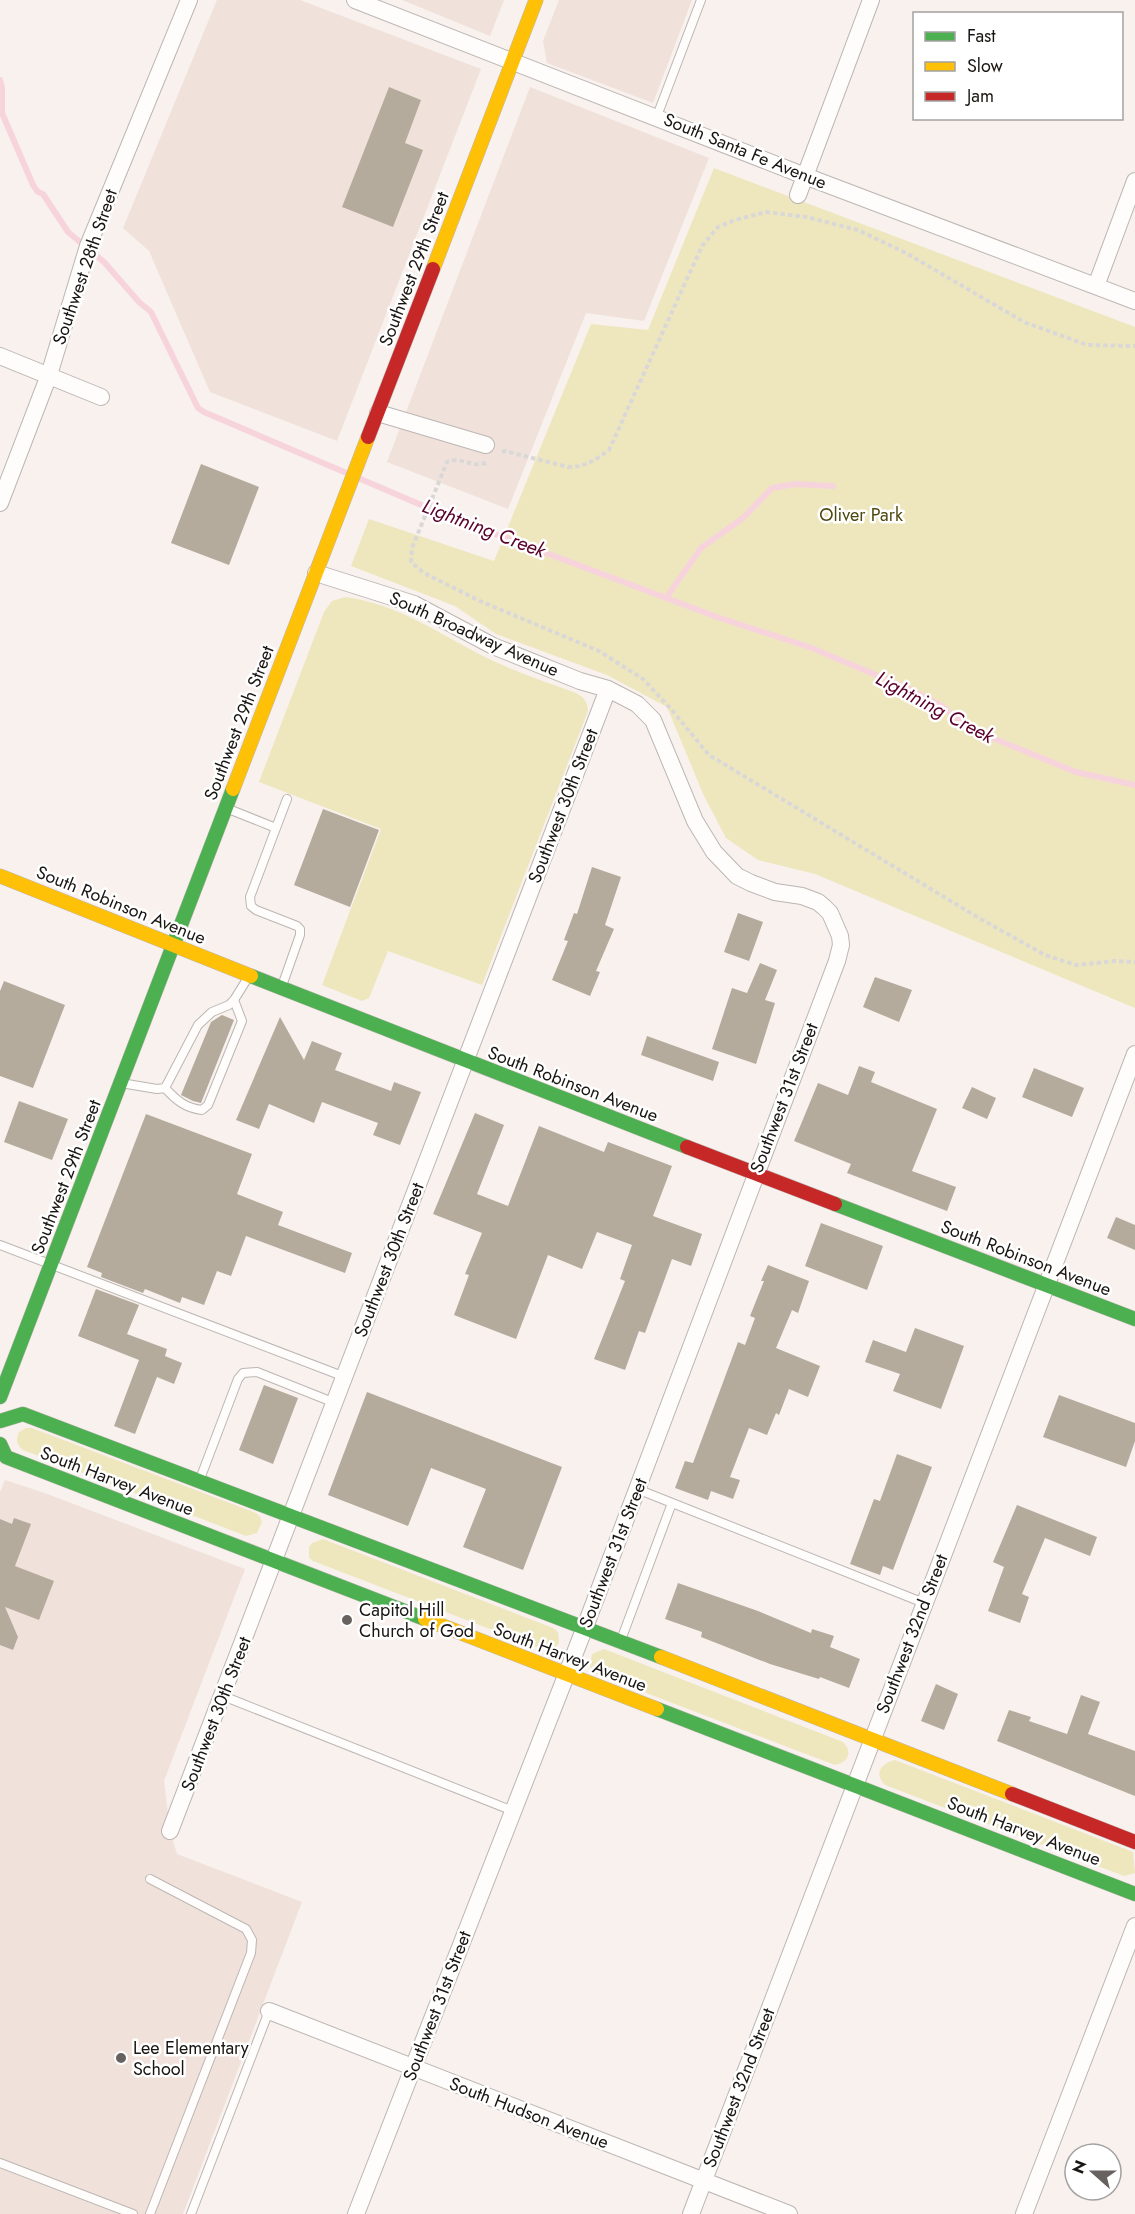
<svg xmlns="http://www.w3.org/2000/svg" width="1135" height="2214" viewBox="0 0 1135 2214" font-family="Jost,sans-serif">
	<rect width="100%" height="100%" fill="#f8f1ed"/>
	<path fill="#f0e2db" d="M 217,0 L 300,0 L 481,69 L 337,441 L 210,392 L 149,251 L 123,228 Z
		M 402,0 L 504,0 L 490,36 Z
		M 559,0 L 692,0 L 653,103 L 547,63 L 543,41 Z
		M 530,87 L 709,158 L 644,321 L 586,313 L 508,509 L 387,462 Z
		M 5,1480 L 42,1492 L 245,1569 L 164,1781 L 170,1831 L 177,1854 L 302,1902 L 183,2214 L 0,2214 L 0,1492 Z"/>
	<path fill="#eee7be" d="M 714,168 L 1135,327 L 1135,1008 L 815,874 L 758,860 L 726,838 L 704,796 L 667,707 L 607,675 L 496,634 L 455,606 L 351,566 L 369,519 L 494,561 L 591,324 L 648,330 Z
		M 345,597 C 399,604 439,634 487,658 C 516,672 546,682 576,693 C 585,698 587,701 588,711 L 482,985 L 388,951 L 369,998 L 362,1001 L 322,985 L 381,829 L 259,782 L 324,612 L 332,601 Z
		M 26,1428 L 32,1428 L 256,1513 L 260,1517 L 262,1522 L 257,1533 L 246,1536 L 23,1450 C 16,1444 16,1440 19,1432 Z
		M 323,1539 L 553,1628 L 558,1632 L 559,1643 L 556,1647 L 547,1651 L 313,1561 L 309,1558 L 309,1547 L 312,1543 Z
		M 604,1649 L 843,1742 C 853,1752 848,1763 835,1765 L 594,1673 L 590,1667 L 592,1654 Z
		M 895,1760 L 1133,1852 L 1135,1873 L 1124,1876 L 885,1785 C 873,1773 882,1763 895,1760 Z"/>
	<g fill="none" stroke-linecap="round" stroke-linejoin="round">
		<path stroke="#f7d4dc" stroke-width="6" d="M 0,80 L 2,88 L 2,113 L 33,185 L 38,192 L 43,194 L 68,232 L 104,262 L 139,302 L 151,312 L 198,408 L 204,412 L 447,516 L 717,617 L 812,648 L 909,689 L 942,706 L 968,728 L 1076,772 L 1135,785
			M 666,598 L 701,548 L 743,518 L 772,488 L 795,484 L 833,486"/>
	</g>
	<path fill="#b5ab9d" d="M 389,87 L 421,100 L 405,143 L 423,150 L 393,227 L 342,207 Z
		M 201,464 L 259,487 L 229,565 L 171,543 Z
		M 323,809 L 379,830 L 350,907 L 294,885 Z
		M 592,867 L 621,877 L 605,925 L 614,929 L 596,971 L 600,972 L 590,996 L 552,980 L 568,941 L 564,940 L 574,913 L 577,914 Z
		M 738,913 L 763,922 L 749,961 L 724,952 Z
		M 760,963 L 777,970 L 765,1000 L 775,1003 L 756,1064 L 712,1049 L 732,988 L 747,993 Z
		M 875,977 L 912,990 L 899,1022 L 863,1007 Z
		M 4,981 L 65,1005 L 33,1088 L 0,1076 L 0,991 Z
		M 222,1015 L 234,1020 L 201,1103 L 193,1101 L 181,1095 L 211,1022 Z
		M 280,1017 L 304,1060 L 312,1041 L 342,1053 L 335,1070 L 391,1091 L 394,1082 L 421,1092 L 400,1145 L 373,1135 L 378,1123 L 322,1102 L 314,1123 L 269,1104 L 259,1129 L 236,1120 Z
		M 647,1036 L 719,1062 L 713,1081 L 641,1055 Z
		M 859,1066 L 875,1072 L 871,1082 L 937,1109 L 912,1171 L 956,1187 L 947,1211 L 847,1173 L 851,1164 L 794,1141 L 818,1083 L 848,1095 Z
		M 1034,1068 L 1084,1088 L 1072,1117 L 1022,1097 Z
		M 972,1087 L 996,1098 L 987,1119 L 962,1108 Z
		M 19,1101 L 68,1119 L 52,1160 L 4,1142 Z
		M 475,1113 L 504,1125 L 477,1194 L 508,1206 L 539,1126 L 604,1152 L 608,1142 L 672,1166 L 653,1216 L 702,1234 L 691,1266 L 672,1259 L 645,1333 L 639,1331 L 625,1370 L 594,1359 L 625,1281 L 620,1279 L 632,1245 L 597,1232 L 582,1269 L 548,1255 L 516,1339 L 454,1315 L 469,1275 L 465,1274 L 482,1233 L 433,1214 Z
		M 146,1114 L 252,1154 L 237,1194 L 283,1212 L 278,1225 L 352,1253 L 345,1273 L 246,1236 L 231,1276 L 217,1271 L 204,1305 L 182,1297 L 180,1303 L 145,1289 L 143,1293 L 101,1277 L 102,1273 L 87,1267 Z
		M 1116,1217 L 1135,1225 L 1135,1250 L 1107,1238 Z
		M 821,1223 L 883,1246 L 867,1290 L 805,1266 Z
		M 768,1265 L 809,1281 L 798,1313 L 792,1310 L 776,1348 L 820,1366 L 808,1397 L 789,1389 L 779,1415 L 776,1413 L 767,1435 L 749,1428 L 730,1477 L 740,1480 L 733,1499 L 711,1491 L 708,1500 L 675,1488 L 685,1461 L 693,1463 L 738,1342 L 745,1345 L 755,1318 L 750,1316 L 764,1281 L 761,1281 Z
		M 96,1289 L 139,1305 L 127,1334 L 167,1349 L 165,1356 L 182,1363 L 174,1384 L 157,1377 L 135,1434 L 114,1426 L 139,1360 L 78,1336 Z
		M 915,1328 L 964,1346 L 941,1409 L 893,1391 L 900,1374 L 865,1362 L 873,1340 L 906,1352 Z
		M 264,1385 L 298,1398 L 273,1464 L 239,1450 Z
		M 367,1392 L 562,1467 L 523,1570 L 463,1547 L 486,1489 L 431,1468 L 408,1526 L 328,1495 Z
		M 1059,1395 L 1135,1423 L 1135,1441 L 1126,1467 L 1043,1437 Z
		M 897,1454 L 932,1467 L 893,1570 L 883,1566 L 880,1575 L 850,1564 L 874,1499 L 880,1501 Z
		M 1017,1505 L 1097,1537 L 1090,1556 L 1045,1538 L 1022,1594 L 1029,1597 L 1020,1623 L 988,1611 L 1004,1567 L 993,1562 Z
		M 14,1518 L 31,1524 L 15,1566 L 54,1581 L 39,1620 L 5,1607 L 18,1637 L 13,1650 L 0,1645 L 0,1519 L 12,1524 Z
		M 678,1583 L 758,1611 L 811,1633 L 812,1629 L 834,1636 L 830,1647 L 860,1659 L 849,1688 L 820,1677 L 819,1679 L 770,1664 L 701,1637 L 702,1632 L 665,1619 Z
		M 936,1684 L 958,1694 L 944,1730 L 921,1721 Z
		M 1081,1695 L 1100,1702 L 1088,1734 L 1135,1751 L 1135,1796 L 997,1741 L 1009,1710 L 1031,1717 L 1029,1721 L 1067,1734 Z"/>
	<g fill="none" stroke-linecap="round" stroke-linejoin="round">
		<defs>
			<path id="lane" d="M 657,116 L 701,0
				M 226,808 L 276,828 L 250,897 L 251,906 L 256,910 L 297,926 L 300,929 L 300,935 L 282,986
				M 276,828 L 287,799
				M 121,1083 L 157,1089 L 165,1088 L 198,1025 L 212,1012 L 229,1005 L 234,1000 L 249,976
				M 165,1088 C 176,1100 185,1108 202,1110 L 208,1105 L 242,1021 L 234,1000
				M 0,1245 L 345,1377
				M 200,1479 L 238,1379 L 243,1373 L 257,1372 L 335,1403
				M 637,1489 L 924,1603
				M 621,1640 L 672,1503
				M 223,1696 L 513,1811
				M 0,2163 L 133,2214
				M 150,2214 L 251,1953 L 252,1940 L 246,1929 L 150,1879
				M 191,2214 L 269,2011"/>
			<path id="street" d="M 355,0 L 805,176 L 1135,301
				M 798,195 L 871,0
				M 1096,286 L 1135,181
				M 0,356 L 101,397
				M 378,413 L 486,445
				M 0,503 L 49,375 L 88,246 L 189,0
				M 316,573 L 414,604 L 493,646 L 580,681 L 608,689 L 637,704 L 653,720 L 695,821 L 714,852 L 737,876 L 751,883 L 775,892 L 802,896 L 818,902 L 824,907 L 830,913 L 840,936 L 841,945 L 837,961 L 585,1627 L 356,2214
				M 170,1831 L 608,689
				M 269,2011 L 789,2214
				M 691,2214 L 1135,1054
				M 1024,2214 L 1135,1926"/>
			<path id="fast" d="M 251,976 L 687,1147
				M 835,1204 L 1135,1319
				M 0,1397 L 233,789
				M 0,1421 L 23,1414 L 661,1657
				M 0,1444 L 6,1457 L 425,1619
				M 657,1709 L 1135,1894"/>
			<path id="slow" d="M 433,269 L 536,0
				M 233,789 L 368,437
				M 0,876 L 251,976
				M 425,1619 L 657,1709
				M 661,1657 L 1012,1794"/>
			<path id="jam" d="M 368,437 L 433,269
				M 687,1147 L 835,1204
				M 1012,1794 L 1135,1842"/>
		</defs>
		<use href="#lane" stroke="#bcb6b3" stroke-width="10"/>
		<use href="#street" stroke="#bcb6b3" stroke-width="18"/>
		<use href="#fast" stroke="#bcb6b3" stroke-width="15"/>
		<use href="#slow" stroke="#bcb6b3" stroke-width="15"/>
		<use href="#jam" stroke="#bcb6b3" stroke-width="15"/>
		<path stroke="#dad8d7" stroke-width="4" stroke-dasharray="4.5 3" stroke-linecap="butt" d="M 502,452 L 505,451 L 568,467 C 586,467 595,460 609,450 L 702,246 L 718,227 L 735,220 L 766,212 L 806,217 L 858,230 L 906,253 L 1024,322 L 1087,345 L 1135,346
			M 486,463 C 472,468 460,456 447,462 L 412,548 L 411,562 L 424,573 L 480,601 L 599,651 L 643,679 L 671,709 L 709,755 L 979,918 L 1045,955 L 1076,965 L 1115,961 L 1135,962"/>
		<use href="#lane" stroke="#fefdfc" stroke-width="8"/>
		<use href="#street" stroke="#fefdfc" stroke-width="16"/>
		<use href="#fast" stroke="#4caf50" stroke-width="14"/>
		<use href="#slow" stroke="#ffc107" stroke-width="14"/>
		<use href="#jam" stroke="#c62828" stroke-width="14"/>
	</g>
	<g fill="#67625f" stroke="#fff" stroke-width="2">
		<circle cx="347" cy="1620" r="6"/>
		<circle cx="121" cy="2058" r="6"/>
	</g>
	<g text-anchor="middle" stroke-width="5" stroke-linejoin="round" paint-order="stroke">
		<g font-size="18" fill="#191512" stroke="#fff">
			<text transform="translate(745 151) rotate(22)" y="6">South Santa Fe Avenue</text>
			<text transform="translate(85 267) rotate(-71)" y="6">Southwest 28th Street</text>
			<text transform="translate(414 269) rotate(-69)" y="6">Southwest 29th Street</text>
			<text transform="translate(474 634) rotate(24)" y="6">South Broadway Avenue</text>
			<text transform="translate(239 723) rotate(-69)" y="6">Southwest 29th Street</text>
			<text transform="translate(563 806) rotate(-69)" y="6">Southwest 30th Street</text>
			<text transform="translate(121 905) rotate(22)" y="6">South Robinson Avenue</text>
			<text transform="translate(573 1084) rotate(21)" y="6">South Robinson Avenue</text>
			<text transform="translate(784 1098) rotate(-69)" y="6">Southwest 31st Street</text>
			<text transform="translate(66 1177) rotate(-69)" y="6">Southwest 29th Street</text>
			<text transform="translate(1026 1258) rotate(21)" y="6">South Robinson Avenue</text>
			<text transform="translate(389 1260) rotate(-69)" y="6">Southwest 30th Street</text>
			<text transform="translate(117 1481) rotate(21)" y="6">South Harvey Avenue</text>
			<text transform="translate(613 1553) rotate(-69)" y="6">Southwest 31st Street</text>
			<text transform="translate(912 1634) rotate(-69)" y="6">Southwest 32nd Street</text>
			<text transform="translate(570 1657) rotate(21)" y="6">South Harvey Avenue</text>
			<text transform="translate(216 1714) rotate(-69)" y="6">Southwest 30th Street</text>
			<text transform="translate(1024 1831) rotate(21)" y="6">South Harvey Avenue</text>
			<text transform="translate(437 2006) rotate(-69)" y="6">Southwest 31st Street</text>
			<text transform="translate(739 2088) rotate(-69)" y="6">Southwest 32nd Street</text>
			<text transform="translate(529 2113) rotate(21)" y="6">South Hudson Avenue</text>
		</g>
		<g font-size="18" fill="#4e4810" stroke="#fff">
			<text x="861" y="521">Oliver Park</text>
		</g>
		<g font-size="18" fill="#191512" stroke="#fff" text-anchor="start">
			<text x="359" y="1616">Capitol Hill<tspan x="359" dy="21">Church of God</tspan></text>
			<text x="133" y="2054">Lee Elementary<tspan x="133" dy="21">School</tspan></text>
		</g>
		<g font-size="20" font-style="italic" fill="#59002b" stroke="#fff">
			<text transform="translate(484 528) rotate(21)" y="7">Lightning Creek</text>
			<text transform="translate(935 707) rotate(28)" y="7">Lightning Creek</text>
		</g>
	</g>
	<rect x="913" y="12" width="210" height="108" fill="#ffffff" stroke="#a3a1a0" stroke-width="1.5"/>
	<rect x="925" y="32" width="30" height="9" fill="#4caf50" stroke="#a3a1a0" stroke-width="1.5"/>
	<text x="967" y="42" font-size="18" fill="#191512">Fast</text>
	<rect x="925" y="62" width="30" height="9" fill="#ffc107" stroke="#a3a1a0" stroke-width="1.5"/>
	<text x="967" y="72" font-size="18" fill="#191512">Slow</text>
	<rect x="925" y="92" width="30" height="9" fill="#c62828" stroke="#a3a1a0" stroke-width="1.5"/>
	<text x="967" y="102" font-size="18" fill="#191512">Jam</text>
	<g transform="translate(1093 2172) rotate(291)"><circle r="28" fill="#ffffff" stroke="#a3a1a0" stroke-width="1.5"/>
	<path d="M0-4.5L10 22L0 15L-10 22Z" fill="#67625f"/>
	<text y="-9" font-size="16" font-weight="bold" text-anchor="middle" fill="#191512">N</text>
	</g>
</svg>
